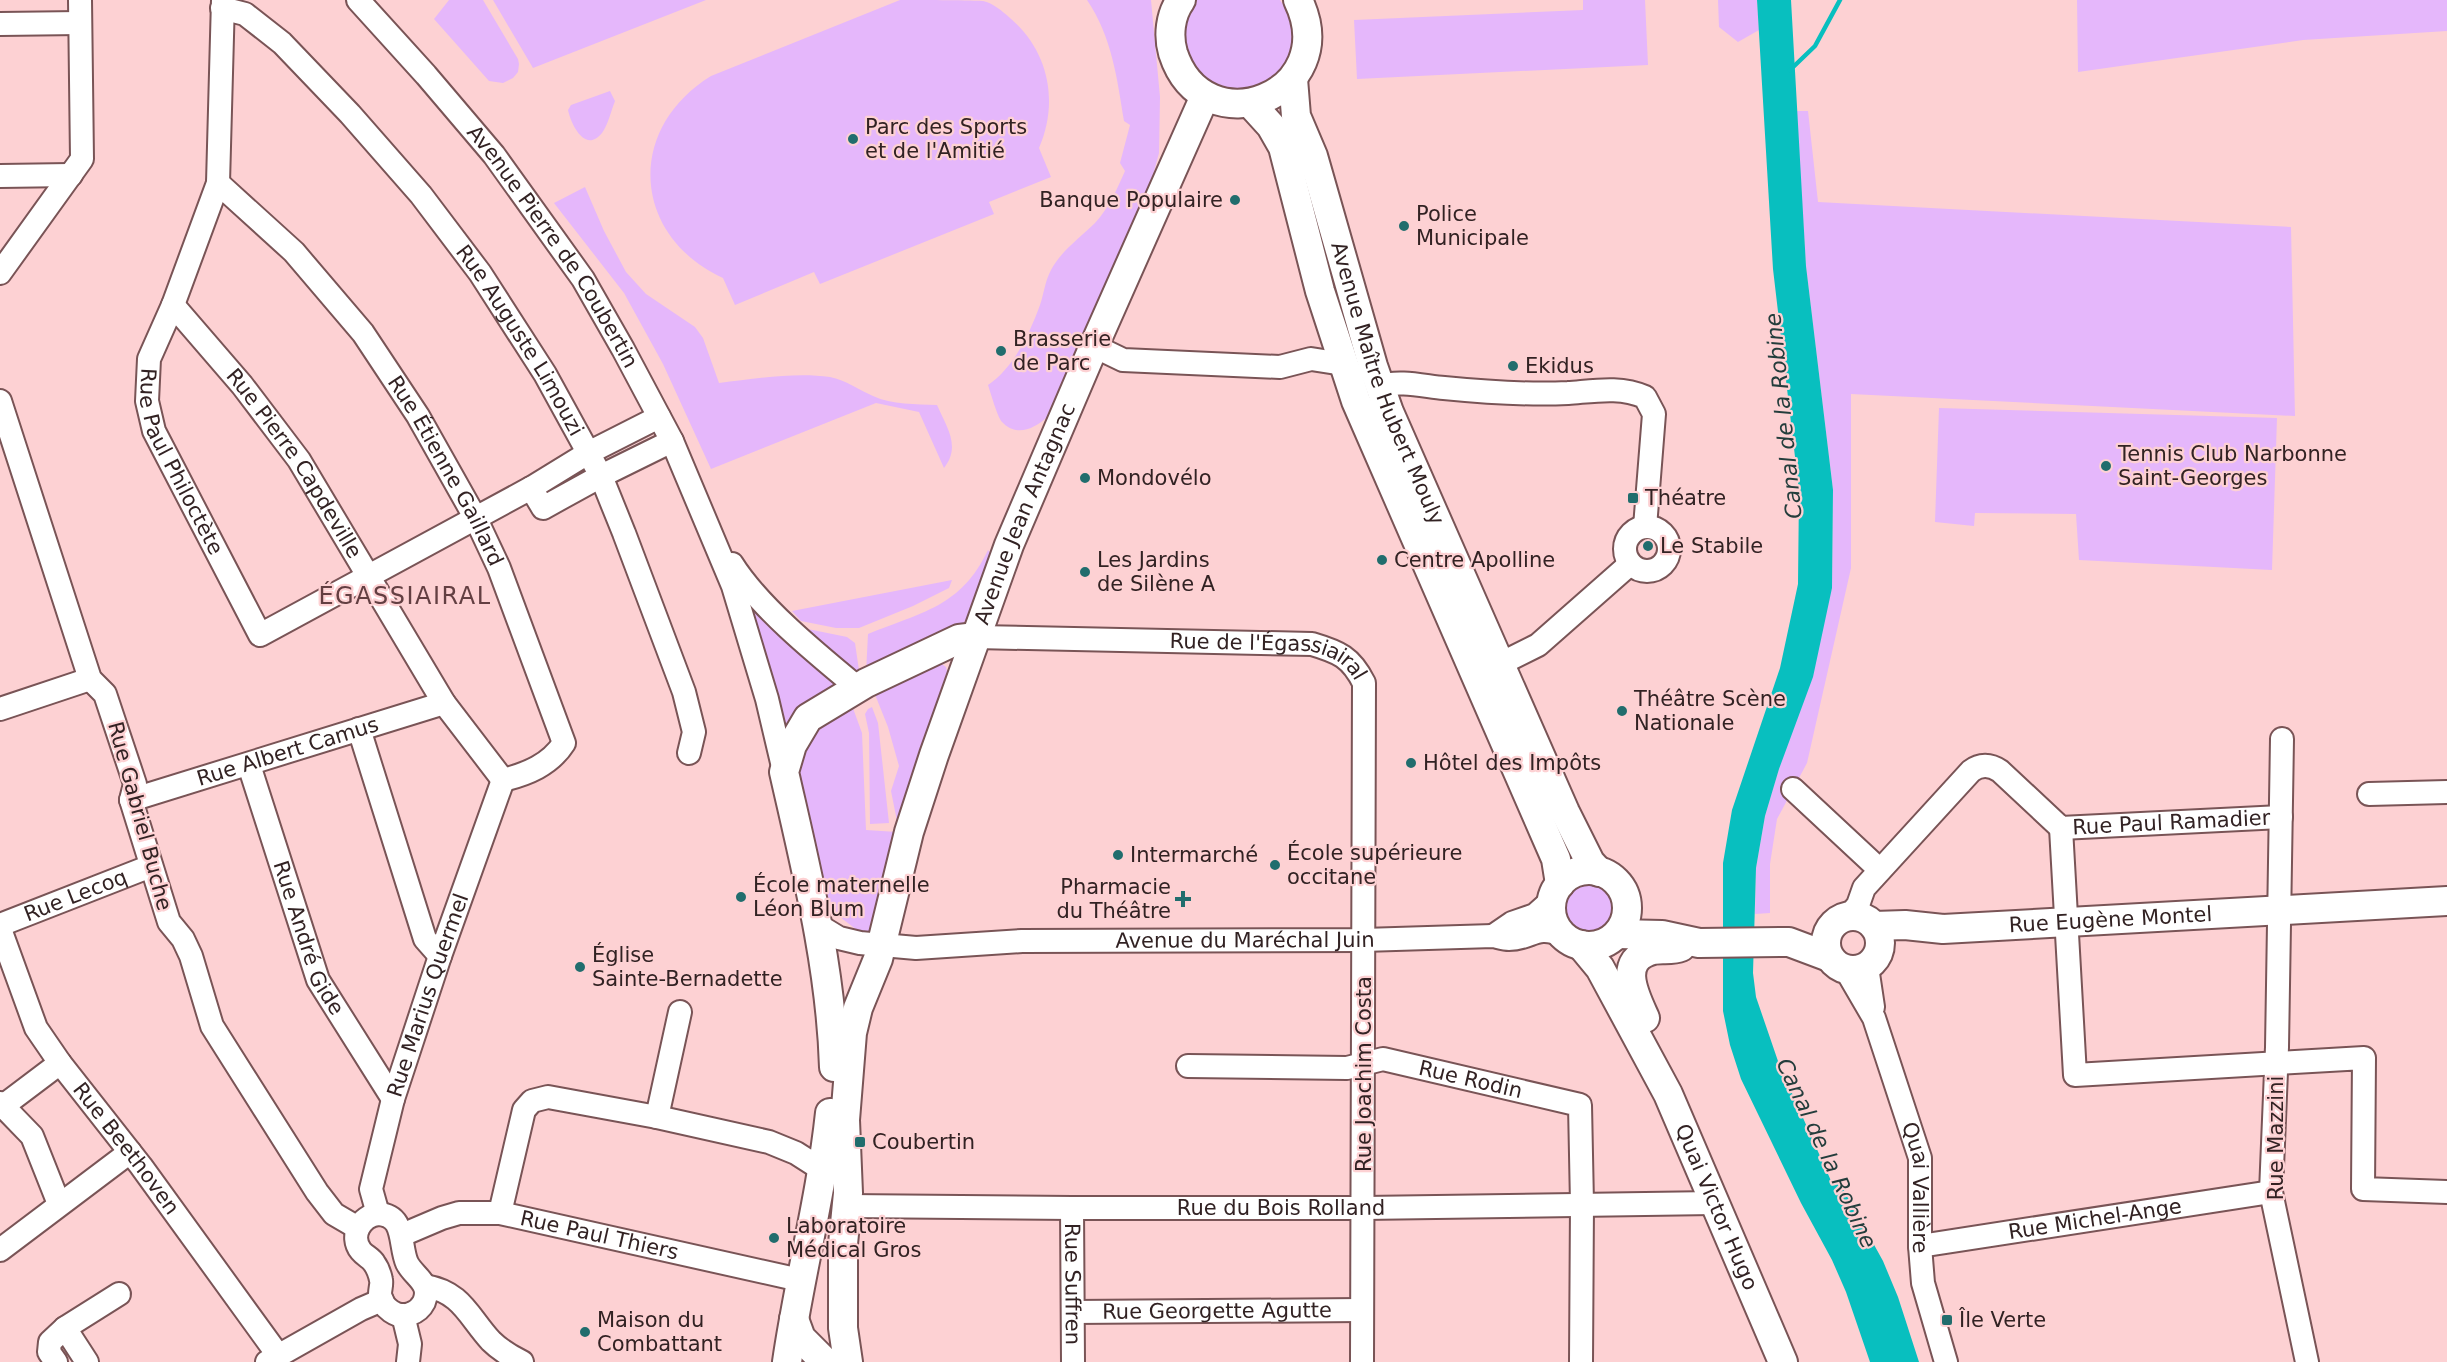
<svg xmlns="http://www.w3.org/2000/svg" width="2447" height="1362" viewBox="0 0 2447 1362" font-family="'DejaVu Sans',sans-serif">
	<rect width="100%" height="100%" fill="#fdd1d3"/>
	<path fill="#e5b7fb" d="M 449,0 L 483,0 L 518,59 L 519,64 L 518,72 L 513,78 L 503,83 L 489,81 L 434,19 Z
		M 493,0 L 706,0 L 533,68 Z
		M 900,0 C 921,0 964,0 983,1 C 993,3 1002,11 1010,18 C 1049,51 1059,102 1039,148 L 1051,177 L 989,202 L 994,214 L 820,284 L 814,272 L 735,305 L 723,278 C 632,236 625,129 711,76 Z
		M 1087,0 L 1151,0 L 1160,97 L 1159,153 L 1150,186 L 1046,418 C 1034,429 1016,437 1002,422 C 997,416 991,394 988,385 C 1014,367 1029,335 1040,305 C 1044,293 1045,281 1051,270 C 1061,251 1080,238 1095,223 C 1109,208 1117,189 1125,171 L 1120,163 L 1130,125 L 1124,121 C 1117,78 1112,37 1087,0 Z
		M 1197,0 L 1280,0 C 1284,6 1289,13 1291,20 C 1307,84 1224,117 1191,60 C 1179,40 1186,18 1197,0 Z
		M 1583,0 L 1645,0 L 1648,65 L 1357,79 L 1354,20 L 1583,10 Z
		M 1718,0 L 1757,0 L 1759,30 L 1738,42 L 1719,27 Z
		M 2077,0 L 2447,0 L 2447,31 L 2303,40 L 2078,72 Z
		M 610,91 L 615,101 C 611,111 608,125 602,133 C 585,154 571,124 568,110 L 571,105 Z
		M 1796,111 L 1808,111 L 1818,202 L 2291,227 L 2295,416 L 1851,394 L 1851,568 L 1807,763 L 1777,819 L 1770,864 L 1770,913 L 1755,914 L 1756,868 L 1765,816 L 1832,588 L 1833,490 L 1806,266 Z
		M 585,187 L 604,231 L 626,272 L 646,294 L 695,327 L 703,338 L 719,383 C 754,379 794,372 830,377 C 846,380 859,390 873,396 C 892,405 916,404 937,405 C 947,428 961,446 944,468 L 919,412 L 876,403 L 711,469 L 663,364 L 624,293 L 554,203 Z
		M 1939,408 L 2277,418 L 2272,570 L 2079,560 L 2076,514 L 1975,513 L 1974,526 L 1935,522 Z
		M 988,550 L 995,558 C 986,579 978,603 965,621 C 949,642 891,661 866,673 L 868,634 C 922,612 961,607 988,550 Z
		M 952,580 L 949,588 L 913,606 L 859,628 L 836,628 L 801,621 L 792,611 Z
		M 740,589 L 851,685 L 788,735 L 755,627 Z
		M 798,627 L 847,637 L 855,643 L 860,677 Z
		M 936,660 L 946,667 L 950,685 L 905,825 L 897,821 L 891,791 L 899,766 L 888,727 L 872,687 Z
		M 850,700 L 862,733 L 866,830 L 897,832 L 877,936 L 857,930 L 827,907 L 791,769 L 801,737 Z
		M 872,707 L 878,723 L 889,823 L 870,824 L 869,733 L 865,714 L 868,709 Z
		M1563 908a27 27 0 1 1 54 0a27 27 0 1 1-54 0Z"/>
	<path fill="#08bfbf" d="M 1757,0 L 1791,0 L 1806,266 L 1833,490 L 1832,588 L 1813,677 L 1779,769 L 1765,816 L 1756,868 L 1753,973 L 1756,997 L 1779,1064 L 1832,1183 L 1841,1185 L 1883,1261 L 1898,1297 L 1919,1362 L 1870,1362 L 1846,1292 L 1832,1260 L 1801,1203 L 1741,1079 L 1730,1045 L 1723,1011 L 1723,863 L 1732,810 L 1780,668 L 1798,584 L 1799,491 L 1773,269 Z"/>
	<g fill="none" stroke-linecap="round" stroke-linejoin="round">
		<path stroke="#08bfbf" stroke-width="4.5" d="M 1790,70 L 1815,46 L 1840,0"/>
		<defs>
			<g id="minor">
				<path id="s1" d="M 223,0 L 218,183 L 173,305 L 149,359 L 147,401 L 154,431 L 260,635 L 531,488"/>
				<path id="s2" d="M 358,0 L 426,75 L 494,155 L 583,279 L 623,349 L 672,441 L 733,586 L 767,699 L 784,771"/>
				<path id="s3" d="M 222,8 L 245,14 L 282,43 L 350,114 L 421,195 L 480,273 L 545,374 L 601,476 L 624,533 L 684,692 L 694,732 L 689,753"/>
				<path d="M 0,24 L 80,23"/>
				<path d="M 0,176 L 71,175"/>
				<path id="s4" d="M 218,183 L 294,252 L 363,333 L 418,416 L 476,519 L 499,568 L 564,743 C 550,765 527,774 503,780"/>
				<path d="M 0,273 L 82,159 L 80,0"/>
				<path id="s5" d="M 173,305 L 242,385 L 299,460 L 444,703 L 503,780"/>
				<path d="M 1094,346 L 1123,360 L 1280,367 L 1311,359 L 1343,364"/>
				<path d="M 1380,386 C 1400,380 1423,386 1444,388 C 1484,392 1527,395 1568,393 C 1595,391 1620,386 1645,397 L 1654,414 L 1645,527"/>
				<path d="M 0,401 L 90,679 L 105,694 L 135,784 L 131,800 L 169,922 L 183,939 L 191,956 L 212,1026 L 317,1192 L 334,1214 L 358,1228"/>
				<path d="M 659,417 L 588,453 L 531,488 L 543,508 L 601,476 L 672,441"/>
				<circle cx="1647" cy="549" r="22"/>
				<path d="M 732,564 C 759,607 818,655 858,688"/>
				<path id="s6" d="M 976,637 L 1312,644 C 1339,652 1351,657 1364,683 L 1362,1362"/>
				<path d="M 1500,664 L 1538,645 L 1630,564"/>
				<path d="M 0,709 L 90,679"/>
				<path d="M 359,729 L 425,939 L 440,956"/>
				<path d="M 2282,739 L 2277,1047 L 2271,1192 L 2307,1362"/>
				<path id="s7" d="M 249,765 L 318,980 L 393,1099"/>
				<path d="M 1793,789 L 1880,870"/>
				<path d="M 2369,794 L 2447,792"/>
				<path id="s8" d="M 131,800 L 444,703"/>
				<path d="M 2061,828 L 2075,1075 L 2364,1058 L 2363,1189 L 2447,1192"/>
				<path id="s9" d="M 1849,916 L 1858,905 L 1864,888 L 1971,771 C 1980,764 1990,764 2000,771 L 2061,828 L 2281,817"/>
				<path id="s10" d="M 816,924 L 839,938 L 860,943 L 916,948 L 1022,941 L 1363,940 L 1493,936 C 1498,937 1504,939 1509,939 C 1532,939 1535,924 1562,935"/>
				<path id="s11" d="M 0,925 L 151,866"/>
				<path id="s12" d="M 0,929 L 36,1028 L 60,1063 L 141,1166 L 278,1355"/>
				<path d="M 1493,936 L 1512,923 L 1535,915 L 1553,899"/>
				<path d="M 1867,967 L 1873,1007"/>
				<path id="s13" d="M 1846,970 L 1874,1018 L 1920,1158 L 1920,1246 L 1923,1283 L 1946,1362"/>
				<path id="s14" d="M 1188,1066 L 1347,1068 L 1383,1059 L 1580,1105 L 1582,1204 L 1581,1362"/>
				<path d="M 0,1103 L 32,1136 L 59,1204"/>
				<path d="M 3,1106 L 60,1063"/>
				<path d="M 657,1117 L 680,1012"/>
				<path id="s15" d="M 847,1206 L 1072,1208 L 1364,1208 L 1714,1203"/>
				<path id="s16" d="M 1072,1208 L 1073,1362"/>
				<path d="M 500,1213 L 524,1110 L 532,1101 L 548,1097 L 657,1117 L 769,1142 L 796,1153 L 821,1169"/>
				<path id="s17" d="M 378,1214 L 371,1189 L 393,1099 L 440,956 L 503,780"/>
				<path d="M 378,1214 C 406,1215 399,1245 407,1263 C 414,1277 432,1283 424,1302 C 421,1308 416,1312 410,1314 C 397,1319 382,1308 380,1294 C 380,1289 382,1284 381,1280 C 380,1275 377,1267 374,1263 C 371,1258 365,1256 361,1251 C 349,1236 361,1216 378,1214 Z"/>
				<path id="s18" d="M 402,1235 L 442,1218 L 459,1213 L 500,1213 L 800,1280"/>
				<path id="s19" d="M 1920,1246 L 2271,1192"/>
				<path d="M 0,1250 L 130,1152"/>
				<path d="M 425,1286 C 462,1292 468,1316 491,1341 C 499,1349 512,1357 522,1362"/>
				<path id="s20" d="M 1073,1312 L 1362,1310"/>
				<path d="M 403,1315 L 410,1344 L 408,1362"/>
				<path d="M 65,1328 L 119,1294"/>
				<path d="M 56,1362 L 49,1352 L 50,1342 L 65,1328 L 87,1362"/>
				<path d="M 267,1362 L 361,1309 L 382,1300"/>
			</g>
			<g id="major">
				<path d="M 1181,0 C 1170,15 1168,36 1173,53 C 1204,149 1344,95 1298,0"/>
				<path id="s21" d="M 1293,79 L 1296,116 L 1313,156 L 1373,366 L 1389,412 L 1565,812 L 1590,862 L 1599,872"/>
				<path d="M 1251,104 L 1271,126 L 1283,147 L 1320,291 L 1356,401 L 1556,859 L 1560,884"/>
				<circle cx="1589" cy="908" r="38"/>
				<circle cx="1853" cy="943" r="27"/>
				<path id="s22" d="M 1874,926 L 1905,925 L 1943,929 L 2447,901"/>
				<path d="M 1618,934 L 1662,935 L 1699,943 L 1789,942 L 1829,957"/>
				<path id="s23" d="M 1581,945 L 1600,968 L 1668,1094 L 1783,1362"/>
				<path d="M 1645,1018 C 1635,996 1616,960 1653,950 C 1662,948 1671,951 1681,947"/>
				<path d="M 834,1067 C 831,967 806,869 784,772 L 792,745 L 808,718 L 866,683 L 959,639 L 976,637"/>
				<path d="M 794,1319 L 801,1338 L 825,1362"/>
				<path d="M 787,1362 C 799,1279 821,1197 830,1113"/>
				<path id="s24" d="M 848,1362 L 843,1328 L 843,1244 L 848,1193 L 845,1120 L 852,1033 L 858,1008 L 878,959 L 909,832 L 934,755 L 1009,545 L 1094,346 L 1205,96"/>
			</g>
		</defs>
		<use href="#minor" stroke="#795456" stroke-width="26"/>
		<use href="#major" stroke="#795456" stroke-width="32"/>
		<use href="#minor" stroke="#fff" stroke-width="22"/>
		<use href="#major" stroke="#fff" stroke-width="28"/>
	</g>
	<g fill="#216d6d" stroke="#fdd1d3" stroke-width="2">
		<circle cx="853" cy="139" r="6"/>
		<circle cx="1235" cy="200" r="6"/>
		<circle cx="1404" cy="226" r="6"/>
		<circle cx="1001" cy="351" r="6"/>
		<circle cx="1513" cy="366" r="6"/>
		<circle cx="2106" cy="466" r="6"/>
		<circle cx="1085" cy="478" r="6"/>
		<rect x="1627" y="492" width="12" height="12" rx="3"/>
		<circle cx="1648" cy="546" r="6"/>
		<circle cx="1382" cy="560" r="6"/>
		<circle cx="1085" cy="572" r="6"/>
		<circle cx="1622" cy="711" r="6"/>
		<circle cx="1411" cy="763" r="6"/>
		<circle cx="1118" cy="855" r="6"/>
		<circle cx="1275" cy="865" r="6"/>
		<circle cx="741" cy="897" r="6"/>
		<path d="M1180 890h6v6h6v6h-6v6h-6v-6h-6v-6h6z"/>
		<circle cx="580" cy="967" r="6"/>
		<rect x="854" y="1136" width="12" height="12" rx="3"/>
		<circle cx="774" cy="1238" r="6"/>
		<rect x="1941" y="1314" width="12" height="12" rx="3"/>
		<circle cx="585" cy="1332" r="6"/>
	</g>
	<g text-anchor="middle" stroke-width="4.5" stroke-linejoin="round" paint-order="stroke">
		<g font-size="21" fill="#322223" stroke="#fdd1d3" text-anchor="start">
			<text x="865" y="134">Parc des Sports<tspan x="865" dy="24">et de l'Amitié</tspan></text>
			<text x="1223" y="207" text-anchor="end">Banque Populaire</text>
			<text x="1416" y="221">Police<tspan x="1416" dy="24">Municipale</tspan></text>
			<text x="1013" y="346">Brasserie<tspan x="1013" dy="24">de Parc</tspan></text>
			<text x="1525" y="373">Ekidus</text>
			<text x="2118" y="461">Tennis Club Narbonne<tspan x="2118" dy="24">Saint-Georges</tspan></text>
			<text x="1097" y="485">Mondovélo</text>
			<text x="1645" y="505">Théatre</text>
			<text x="1660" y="553">Le Stabile</text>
			<text x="1097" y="567">Les Jardins<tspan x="1097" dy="24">de Silène A</tspan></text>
			<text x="1394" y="567">Centre Apolline</text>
			<text x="1634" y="706">Théâtre Scène<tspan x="1634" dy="24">Nationale</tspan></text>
			<text x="1423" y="770">Hôtel des Impôts</text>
			<text x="1287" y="860">École supérieure<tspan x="1287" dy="24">occitane</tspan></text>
			<text x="1130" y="862">Intermarché</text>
			<text x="753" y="892">École maternelle<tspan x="753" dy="24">Léon Blum</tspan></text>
			<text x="1171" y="894" text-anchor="end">Pharmacie<tspan x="1171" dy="24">du Théâtre</tspan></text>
			<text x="592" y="962">Église<tspan x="592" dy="24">Sainte-Bernadette</tspan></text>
			<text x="872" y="1149">Coubertin</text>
			<text x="786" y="1233">Laboratoire<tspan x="786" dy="24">Médical Gros</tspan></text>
			<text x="597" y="1327">Maison du<tspan x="597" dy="24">Combattant</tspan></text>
			<text x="1959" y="1327">Île Verte</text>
		</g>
		<g font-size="21" fill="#322223" stroke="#fdd1d3">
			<text dy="7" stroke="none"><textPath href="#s2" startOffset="315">Avenue Pierre de Coubertin</textPath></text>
			<text dy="7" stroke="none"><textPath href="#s3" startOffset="453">Rue Auguste Limouzi</textPath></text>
			<text dy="7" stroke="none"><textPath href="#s21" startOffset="320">Avenue Maître Hubert Mouly</textPath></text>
			<text dy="7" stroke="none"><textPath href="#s1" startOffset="482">Rue Paul Philoctète</textPath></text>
			<text dy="7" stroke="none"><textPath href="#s5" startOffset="200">Rue Pierre Capdeville</textPath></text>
			<text dy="7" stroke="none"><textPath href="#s4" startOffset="370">Rue Étienne Gaillard</textPath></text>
			<text dy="7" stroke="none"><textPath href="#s24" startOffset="878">Avenue Jean Antagnac</textPath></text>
			<text dy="7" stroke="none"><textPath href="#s6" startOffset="296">Rue de l'Égassiairal</textPath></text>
			<text dy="7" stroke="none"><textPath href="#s8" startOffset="164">Rue Albert Camus</textPath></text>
			<text transform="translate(140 816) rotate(75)" y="7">Rue Gabriel Buche</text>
			<text dy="7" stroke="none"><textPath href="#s9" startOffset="416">Rue Paul Ramadier</textPath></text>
			<text dy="7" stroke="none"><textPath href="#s11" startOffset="81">Rue Lecoq</textPath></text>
			<text dy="7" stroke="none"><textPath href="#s22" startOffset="237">Rue Eugène Montel</textPath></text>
			<text dy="7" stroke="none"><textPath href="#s7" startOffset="183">Rue André Gide</textPath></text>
			<text dy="7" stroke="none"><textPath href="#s10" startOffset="434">Avenue du Maréchal Juin</textPath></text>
			<text dy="7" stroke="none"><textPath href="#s17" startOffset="228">Rue Marius Quermel</textPath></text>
			<text transform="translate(1364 1074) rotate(-90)" y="7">Rue Joachim Costa</text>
			<text dy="7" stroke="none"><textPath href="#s14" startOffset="286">Rue Rodin</textPath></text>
			<text transform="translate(2276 1138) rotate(-90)" y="7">Rue Mazzini</text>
			<text dy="7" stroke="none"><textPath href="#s12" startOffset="256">Rue Beethoven</textPath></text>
			<text dy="7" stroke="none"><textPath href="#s13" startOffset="232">Quai Vallière</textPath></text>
			<text dy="7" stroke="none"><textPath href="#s23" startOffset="296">Quai Victor Hugo</textPath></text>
			<text dy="7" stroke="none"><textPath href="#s15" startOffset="434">Rue du Bois Rolland</textPath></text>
			<text dy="7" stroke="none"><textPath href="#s19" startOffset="177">Rue Michel-Ange</textPath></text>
			<text dy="7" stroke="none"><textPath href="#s18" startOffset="204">Rue Paul Thiers</textPath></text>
			<text dy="7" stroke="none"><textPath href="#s16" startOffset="76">Rue Suffren</textPath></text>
			<text dy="7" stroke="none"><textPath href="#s20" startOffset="144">Rue Georgette Agutte</textPath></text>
		</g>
		<g font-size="22" font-style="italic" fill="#243d3c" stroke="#fdd1d3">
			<text transform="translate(1783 416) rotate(-96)" y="8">Canal de la Robine</text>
			<text transform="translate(1827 1153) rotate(65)" y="8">Canal de la Robine</text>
		</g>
		<g font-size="24" letter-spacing="1.5" fill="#633f42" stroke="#fdd1d3">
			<text x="405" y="604">ÉGASSIAIRAL</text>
		</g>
	</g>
</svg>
